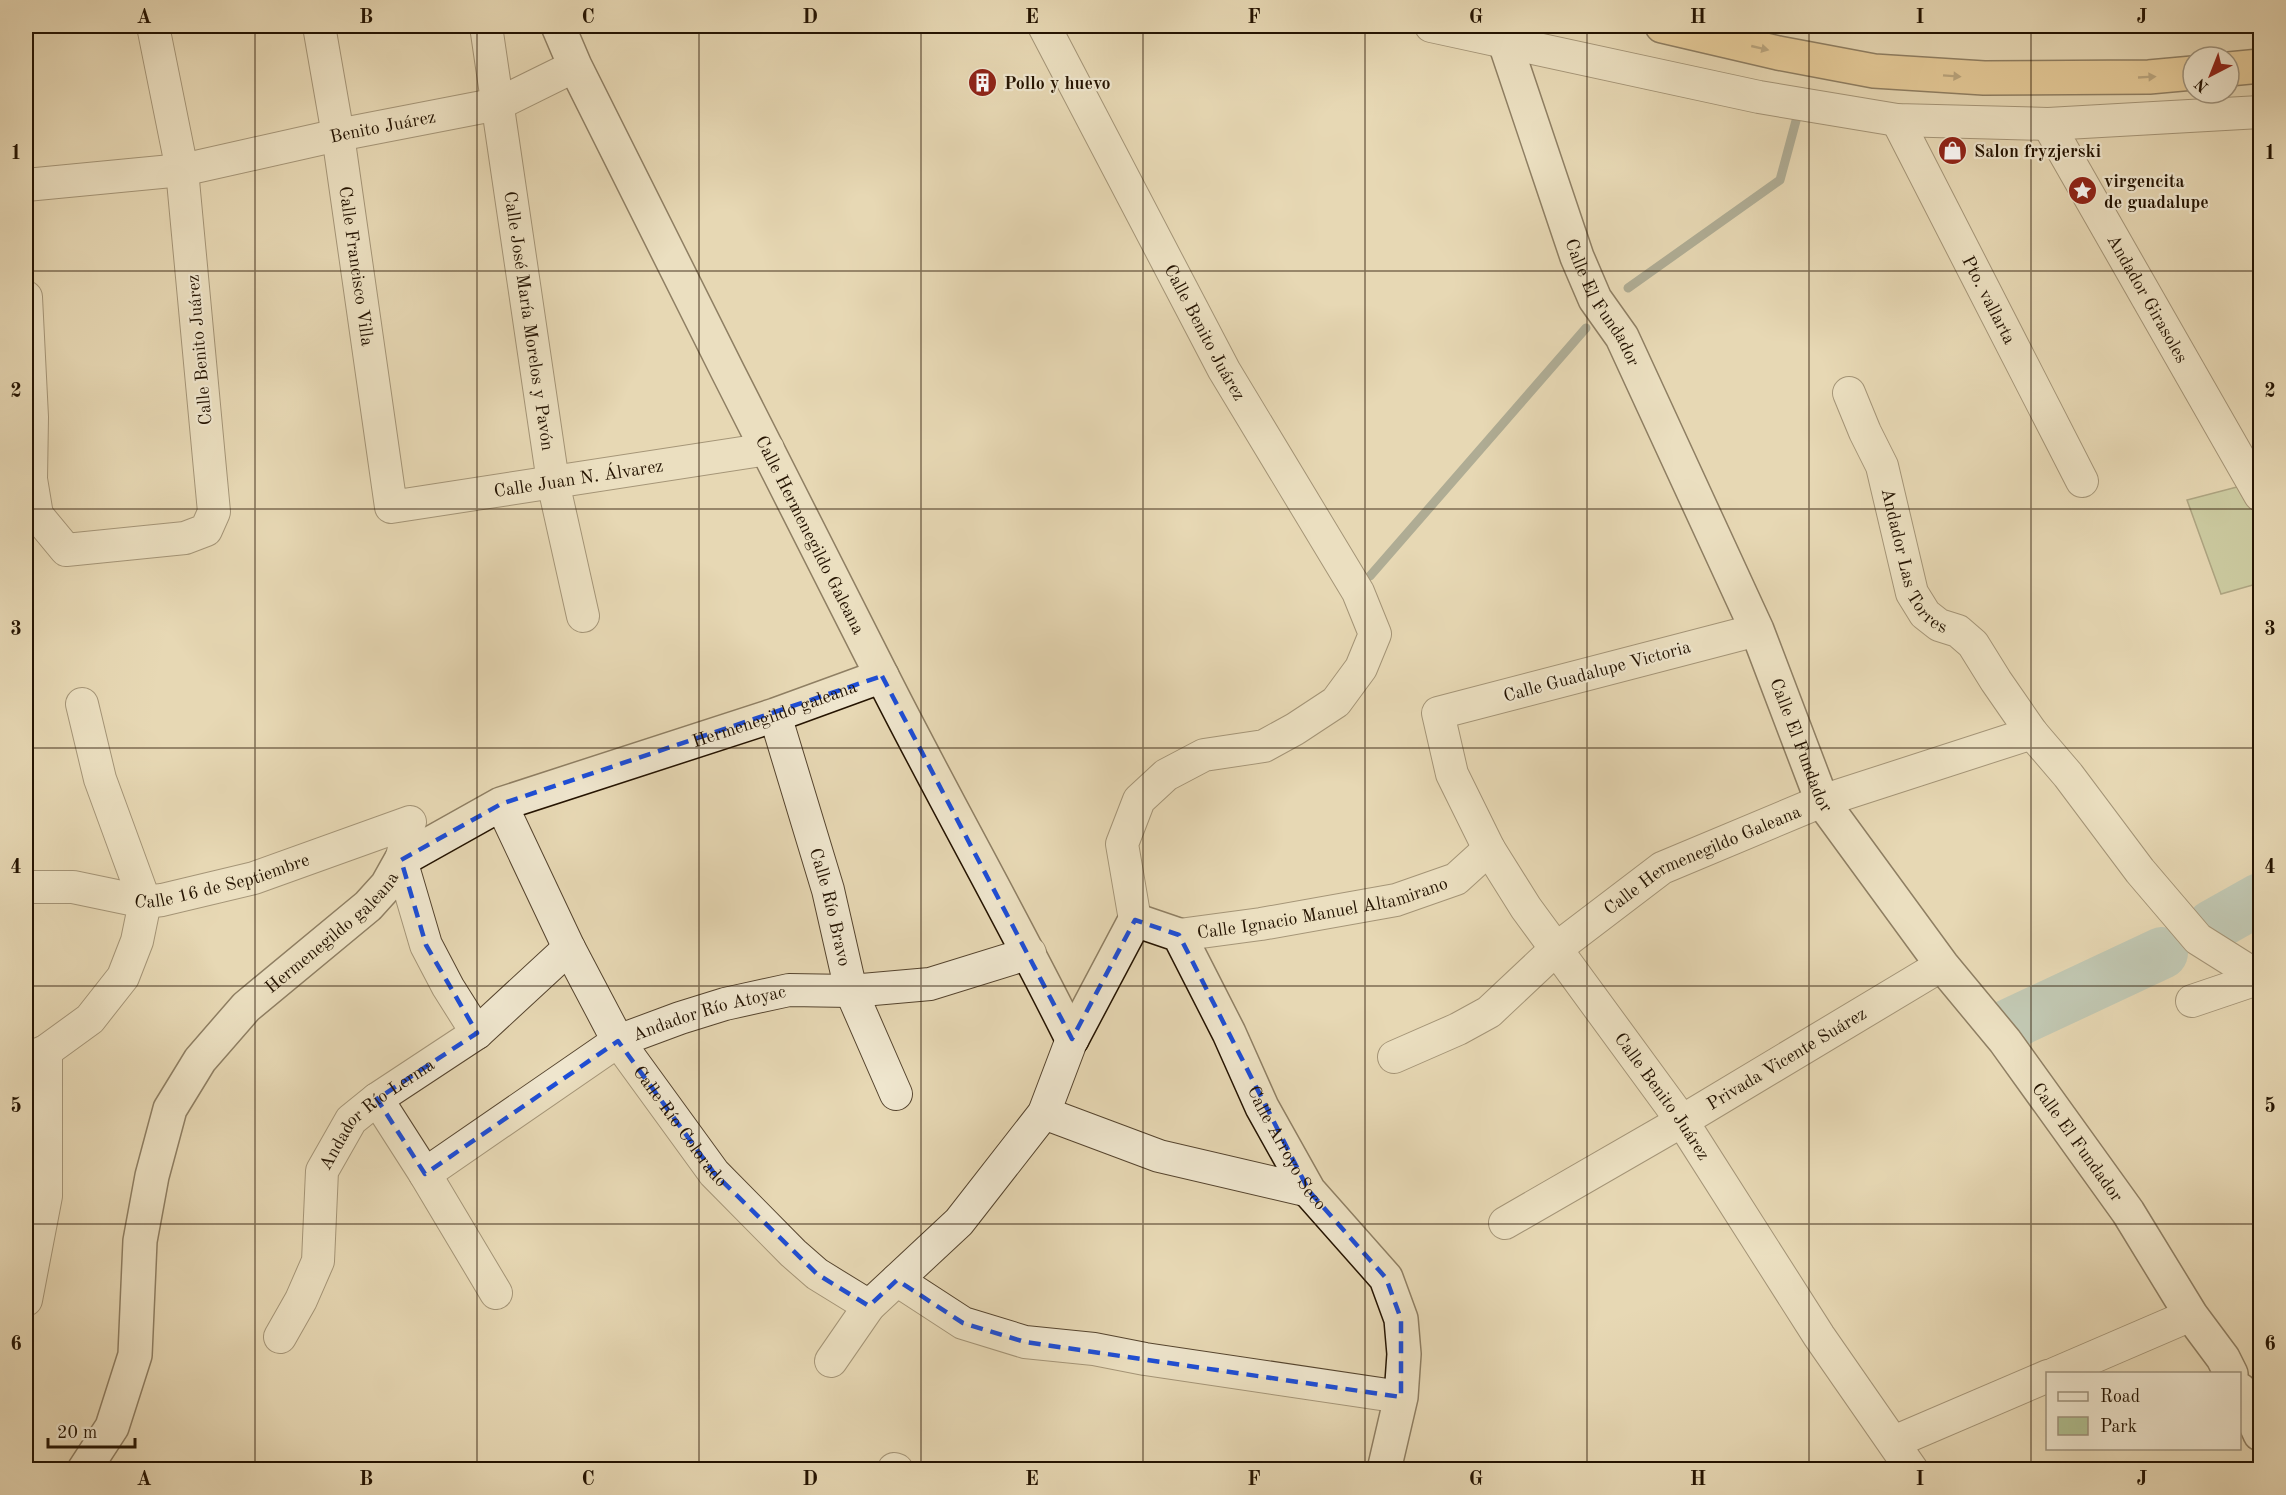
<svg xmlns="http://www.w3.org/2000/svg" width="2286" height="1495" viewBox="0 0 2286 1495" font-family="'Old Standard TT',serif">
	<rect width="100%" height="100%" fill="#e7d8b4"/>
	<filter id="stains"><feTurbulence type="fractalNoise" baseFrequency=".00333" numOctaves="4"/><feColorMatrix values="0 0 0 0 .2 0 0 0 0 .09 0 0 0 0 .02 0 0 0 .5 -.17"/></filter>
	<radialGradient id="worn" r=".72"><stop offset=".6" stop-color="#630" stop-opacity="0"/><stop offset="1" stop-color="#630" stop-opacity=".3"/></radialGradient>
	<path fill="#b0c091" stroke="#6a6a49" stroke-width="1.5" d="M 2260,481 L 2260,583 L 2221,594 L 2187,500 Z"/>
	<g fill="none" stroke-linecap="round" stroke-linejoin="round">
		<path stroke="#6a766d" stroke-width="9" d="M 1628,288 L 1780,180 L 1797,117
			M 1370,576 L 1586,328"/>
		<path stroke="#98b8b5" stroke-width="52" d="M 2212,926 L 2260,899
			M 2004,1027 L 2162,953"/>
		<defs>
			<g id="street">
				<path id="s1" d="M 319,26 L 338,135 L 391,507 L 768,449"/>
				<path id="s2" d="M 486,26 L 553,482 L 583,616"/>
				<path id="s3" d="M 1044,26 L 1224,370 L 1358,592 L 1375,634 L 1361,668 L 1336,702 L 1295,729 L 1264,746 L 1204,755 L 1166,775 L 1139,800 L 1122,844 L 1135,920"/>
				<path d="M 1431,26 L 1759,97 L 1897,120 L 2048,124 L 2260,112"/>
				<path id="s4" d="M 1897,120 L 2082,481"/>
				<path id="s5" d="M 2048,124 L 2260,495"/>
				<path id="s6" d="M 26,185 L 182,170 L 338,135 L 498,104 L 575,66"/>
				<path d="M 26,297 L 32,417 L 31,479 L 37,515 L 66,550 L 185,538 L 206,530 L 214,512 L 182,170 L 153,26"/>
				<path id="s7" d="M 1849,393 L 1865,432 L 1882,466 L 1912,593 L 1925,614 L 1939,625 L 1958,631 L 1973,644 L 1996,681 L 2032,733 L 2068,775 L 2140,871 L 2198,939 L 2260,978"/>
				<path id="s8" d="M 1757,630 L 1438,713 L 1452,774 L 1489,849 L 1526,908 L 1682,1121 L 1819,1336 L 1912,1470"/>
				<path id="s9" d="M 775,715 L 828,890 L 851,991 L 896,1094"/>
				<path id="s10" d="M 501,804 L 569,948 L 618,1041 L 714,1173 L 793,1253 L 817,1274 L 869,1306"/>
				<path d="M 406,841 L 401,860 L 426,945 L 448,987 L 477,1033"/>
				<path id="s11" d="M 26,887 L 73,887 L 145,902 L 162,900 L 254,878 L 410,822"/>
				<path id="s12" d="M 1179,935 L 1261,924 L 1396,900 L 1456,879 L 1489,849"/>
				<path d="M 2192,1001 L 2260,978"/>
				<path id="s13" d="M 1394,1057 L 1458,1029 L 1489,1012 L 1557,948 L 1662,868 L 1822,801 L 2032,733"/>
				<path d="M 26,1059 L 46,1051 L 90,1019 L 123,977 L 137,941 L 145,902 L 100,779 L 82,704"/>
				<path d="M 377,1099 L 425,1174 L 496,1293"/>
				<path d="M 1044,1113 L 1159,1156 L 1309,1191"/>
				<path id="s14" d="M 425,1174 L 618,1041 L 680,1018 L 725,1004 L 789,990 L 851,991 L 930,984 L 1030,953"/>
				<path id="s15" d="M 1505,1223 L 1682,1121 L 1942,965"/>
				<path d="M 897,1280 L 963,1323 L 1025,1342 L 1094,1349 L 1145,1359 L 1401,1397"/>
				<path d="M 26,1300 L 46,1196 L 46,1051"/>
				<path id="s16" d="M 280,1337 L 301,1300 L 318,1261 L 322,1171 L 351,1120 L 377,1099 L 477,1033 L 569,948"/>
				<path d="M 831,1361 L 869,1306 L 959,1222 L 1044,1113 L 1072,1039"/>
				<path d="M 2054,1374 L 2191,1315"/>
				<path d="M 1894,1442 L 2048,1376"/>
				<path d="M 894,1469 L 897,1470"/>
			</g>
			<g id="secondary">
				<path id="s17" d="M 558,26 L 575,66 C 676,269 778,472 881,674 C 943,797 1011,916 1072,1039"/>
				<path id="s18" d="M 1505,43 L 1577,257 L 1595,299 L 1622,337 L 1757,630 L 1822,801 L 1942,965 L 2005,1041 L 2128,1212 L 2191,1315 L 2223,1358 L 2231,1374"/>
				<path id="s19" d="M 1072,1039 L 1135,920 L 1179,935 L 1229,1033 L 1262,1107 L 1309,1191 L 1386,1278 L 1401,1319 L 1404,1354 L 1401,1397 L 1384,1470"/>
				<path d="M 2240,1390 L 2260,1434"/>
				<path id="s20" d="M 84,1470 L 112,1427 L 135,1355 L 140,1241 L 152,1176 L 170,1109 L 200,1060 L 246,1007 L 368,906 L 387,885 L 401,860 L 501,804 L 775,715 L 882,676"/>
			</g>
			<path id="highway" d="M 1662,26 L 1778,53 L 1874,71 L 1984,78 L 2149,77 L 2193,73
				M 2229,69 L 2260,66"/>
		</defs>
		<use href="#street" stroke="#55442e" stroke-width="34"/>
		<use href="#secondary" stroke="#241301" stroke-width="36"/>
		<use href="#highway" stroke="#241301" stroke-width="36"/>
		<use href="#street" stroke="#efe6ce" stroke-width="32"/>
		<use href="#secondary" stroke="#efe6ce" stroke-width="33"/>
		<use href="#highway" stroke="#e4bc7a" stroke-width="33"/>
	</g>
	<defs><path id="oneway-solid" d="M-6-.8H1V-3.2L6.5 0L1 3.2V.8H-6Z" transform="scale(1.5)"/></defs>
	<g fill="#84683e">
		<use href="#oneway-solid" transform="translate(1760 48) rotate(13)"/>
		<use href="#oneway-solid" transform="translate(1952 76) rotate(4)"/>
		<use href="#oneway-solid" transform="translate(2147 77) rotate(-3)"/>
	</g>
	<path d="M0 0H2286V1495H0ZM 882,676 L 1072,1039 L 1135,920 L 1179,935 L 1309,1191 L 1386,1278 L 1401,1319 L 1401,1397 L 1025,1342 L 963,1323 L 897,1280 L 869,1306 L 817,1274 L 714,1173 L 618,1041 L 425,1174 L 377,1099 L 477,1033 L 426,945 L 401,860 L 501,804 Z" fill="#e7d8b4" fill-opacity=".55" fill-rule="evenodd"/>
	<path fill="none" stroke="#1d4ed8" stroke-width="4.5" stroke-dasharray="12 8" stroke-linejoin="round" d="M 882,676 L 1072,1039 L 1135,920 L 1179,935 L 1309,1191 L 1386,1278 L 1401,1319 L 1401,1397 L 1025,1342 L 963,1323 L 897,1280 L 869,1306 L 817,1274 L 714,1173 L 618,1041 L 425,1174 L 377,1099 L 477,1033 L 426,945 L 401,860 L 501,804 Z"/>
	<path fill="none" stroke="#241301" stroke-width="1.5" stroke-opacity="0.55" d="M 255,26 L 255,1470M 477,26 L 477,1470M 699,26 L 699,1470M 921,26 L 921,1470M 1143,26 L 1143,1470M 1365,26 L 1365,1470M 1587,26 L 1587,1470M 1809,26 L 1809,1470M 2031,26 L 2031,1470M 26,271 L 2260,271M 26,509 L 2260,509M 26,748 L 2260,748M 26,986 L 2260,986M 26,1224 L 2260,1224"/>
	<defs>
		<symbol id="building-disc" viewBox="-11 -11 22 22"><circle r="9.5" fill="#8f2418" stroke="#efe6ce"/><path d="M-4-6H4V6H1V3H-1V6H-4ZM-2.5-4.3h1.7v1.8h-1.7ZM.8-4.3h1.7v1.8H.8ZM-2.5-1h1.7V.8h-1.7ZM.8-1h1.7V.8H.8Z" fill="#fff"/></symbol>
		<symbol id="shop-disc" viewBox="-11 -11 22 22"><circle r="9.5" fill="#8f2418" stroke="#efe6ce"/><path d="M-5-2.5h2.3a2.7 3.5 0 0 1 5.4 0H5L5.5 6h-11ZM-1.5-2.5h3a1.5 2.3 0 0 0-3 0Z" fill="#fff"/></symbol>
		<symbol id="sight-disc" viewBox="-11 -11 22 22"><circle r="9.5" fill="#8f2418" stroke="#efe6ce"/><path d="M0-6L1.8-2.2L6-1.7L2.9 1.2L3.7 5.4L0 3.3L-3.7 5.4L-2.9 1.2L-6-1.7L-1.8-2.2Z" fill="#fff"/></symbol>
	</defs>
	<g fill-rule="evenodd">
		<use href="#building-disc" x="966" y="66" width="33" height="33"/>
		<use href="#shop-disc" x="1936" y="134" width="33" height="33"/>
		<use href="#sight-disc" x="2066" y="174" width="33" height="33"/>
	</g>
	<g text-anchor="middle" stroke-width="4.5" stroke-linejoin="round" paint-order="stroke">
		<g font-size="18" font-weight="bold" fill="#241301" stroke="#efe6ce" text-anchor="start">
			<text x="1004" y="89">Pollo y huevo</text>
			<text x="1974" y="157">Salon fryzjerski</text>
			<text x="2104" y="187">virgencita<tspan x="2104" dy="21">de guadalupe</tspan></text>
		</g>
		<g font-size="18" fill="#241301" stroke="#efe6ce">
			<text dy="6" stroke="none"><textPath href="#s6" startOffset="362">Benito Juárez</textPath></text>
			<text dy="6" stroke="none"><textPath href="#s1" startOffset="243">Calle Francisco Villa</textPath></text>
			<text dy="6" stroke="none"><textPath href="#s5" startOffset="201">Andador Girasoles</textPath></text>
			<text dy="6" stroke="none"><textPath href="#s4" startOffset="202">Pto. vallarta</textPath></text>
			<text dy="6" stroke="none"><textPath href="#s18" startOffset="278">Calle El Fundador</textPath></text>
			<text dy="6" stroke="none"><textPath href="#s2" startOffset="298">Calle José María Morelos y Pavón</textPath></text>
			<text dy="6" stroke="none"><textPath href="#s3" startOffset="346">Calle Benito Juárez</textPath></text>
			<text transform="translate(199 350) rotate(-95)" y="6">Calle Benito Juárez</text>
			<text dy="6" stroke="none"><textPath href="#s1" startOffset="676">Calle Juan N. Álvarez</textPath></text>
			<text dy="6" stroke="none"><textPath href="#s17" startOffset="568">Calle Hermenegildo Galeana</textPath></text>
			<text dy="6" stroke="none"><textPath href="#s7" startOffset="182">Andador Las Torres</textPath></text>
			<text transform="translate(1597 671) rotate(-15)" y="6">Calle Guadalupe Victoria</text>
			<text dy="6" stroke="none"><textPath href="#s20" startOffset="1122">Hermenegildo galeana</textPath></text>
			<text dy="6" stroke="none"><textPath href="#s18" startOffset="764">Calle El Fundador</textPath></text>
			<text dy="6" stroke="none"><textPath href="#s13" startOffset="370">Calle Hermenegildo Galeana</textPath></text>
			<text dy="6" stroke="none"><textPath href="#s11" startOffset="200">Calle 16 de Septiembre</textPath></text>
			<text dy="6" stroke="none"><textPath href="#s12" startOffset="146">Calle Ignacio Manuel Altamirano</textPath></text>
			<text dy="6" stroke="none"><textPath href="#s9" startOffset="200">Calle Río Bravo</textPath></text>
			<text dy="6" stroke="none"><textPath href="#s20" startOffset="618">Hermenegildo galeana</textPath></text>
			<text dy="6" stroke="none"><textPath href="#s14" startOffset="330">Andador Río Atoyac</textPath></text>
			<text dy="6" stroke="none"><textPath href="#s15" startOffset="326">Privada Vicente Suárez</textPath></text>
			<text dy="6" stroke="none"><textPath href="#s8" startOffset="778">Calle Benito Juárez</textPath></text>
			<text dy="6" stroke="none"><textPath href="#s16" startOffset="256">Andador Río Lerma</textPath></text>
			<text dy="6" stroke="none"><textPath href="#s10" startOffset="370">Calle Río Colorado</textPath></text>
			<text dy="6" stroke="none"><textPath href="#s18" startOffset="1250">Calle El Fundador</textPath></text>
			<text dy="6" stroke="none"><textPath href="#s19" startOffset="420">Calle Arroyo Seco</textPath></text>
		</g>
	</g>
	<rect width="2286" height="1495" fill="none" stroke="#e7d8b4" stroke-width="66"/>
	<rect x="2046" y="1372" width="195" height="78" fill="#efe6ce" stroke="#9e927c" stroke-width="1.5"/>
	<rect x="2058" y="1392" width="30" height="9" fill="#efe6ce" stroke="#9e927c" stroke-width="1.5"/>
	<text x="2100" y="1402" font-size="18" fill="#241301">Road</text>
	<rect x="2058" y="1417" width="30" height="18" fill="#b0c091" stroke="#9e927c" stroke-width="1.5"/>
	<text x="2100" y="1432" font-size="18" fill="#241301">Park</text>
	<g transform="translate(2211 75) rotate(222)"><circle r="28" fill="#efe6ce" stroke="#9e927c" stroke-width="1.5"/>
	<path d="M0-4.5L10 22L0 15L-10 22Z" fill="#8f2418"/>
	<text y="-9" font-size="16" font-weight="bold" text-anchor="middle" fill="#241301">N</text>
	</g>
	<path d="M48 1438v9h87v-9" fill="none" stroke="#241301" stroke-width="3"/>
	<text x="57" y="1438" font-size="18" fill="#241301" stroke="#efe6ce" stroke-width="4.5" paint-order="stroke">20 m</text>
	<rect x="33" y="33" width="2220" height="1429" fill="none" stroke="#241301" stroke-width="2"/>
	<g font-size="20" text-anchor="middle" font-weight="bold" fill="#241301">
		<text x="144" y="23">A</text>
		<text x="366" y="23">B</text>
		<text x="588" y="23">C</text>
		<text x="810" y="23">D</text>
		<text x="1032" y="23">E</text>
		<text x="1254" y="23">F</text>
		<text x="1476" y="23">G</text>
		<text x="1698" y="23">H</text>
		<text x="1920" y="23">I</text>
		<text x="2142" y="23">J</text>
		<text x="16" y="159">1</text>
		<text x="2270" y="159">1</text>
		<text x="16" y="397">2</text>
		<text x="2270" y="397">2</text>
		<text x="16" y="635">3</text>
		<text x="2270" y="635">3</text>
		<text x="16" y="873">4</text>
		<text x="2270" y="873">4</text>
		<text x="16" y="1112">5</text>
		<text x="2270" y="1112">5</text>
		<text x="16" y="1350">6</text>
		<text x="2270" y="1350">6</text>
		<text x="144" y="1485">A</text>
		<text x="366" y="1485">B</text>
		<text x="588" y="1485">C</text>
		<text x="810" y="1485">D</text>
		<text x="1032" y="1485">E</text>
		<text x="1254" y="1485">F</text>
		<text x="1476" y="1485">G</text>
		<text x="1698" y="1485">H</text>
		<text x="1920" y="1485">I</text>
		<text x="2142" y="1485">J</text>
	</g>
	<rect width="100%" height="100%" filter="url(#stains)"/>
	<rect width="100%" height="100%" fill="url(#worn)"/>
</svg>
